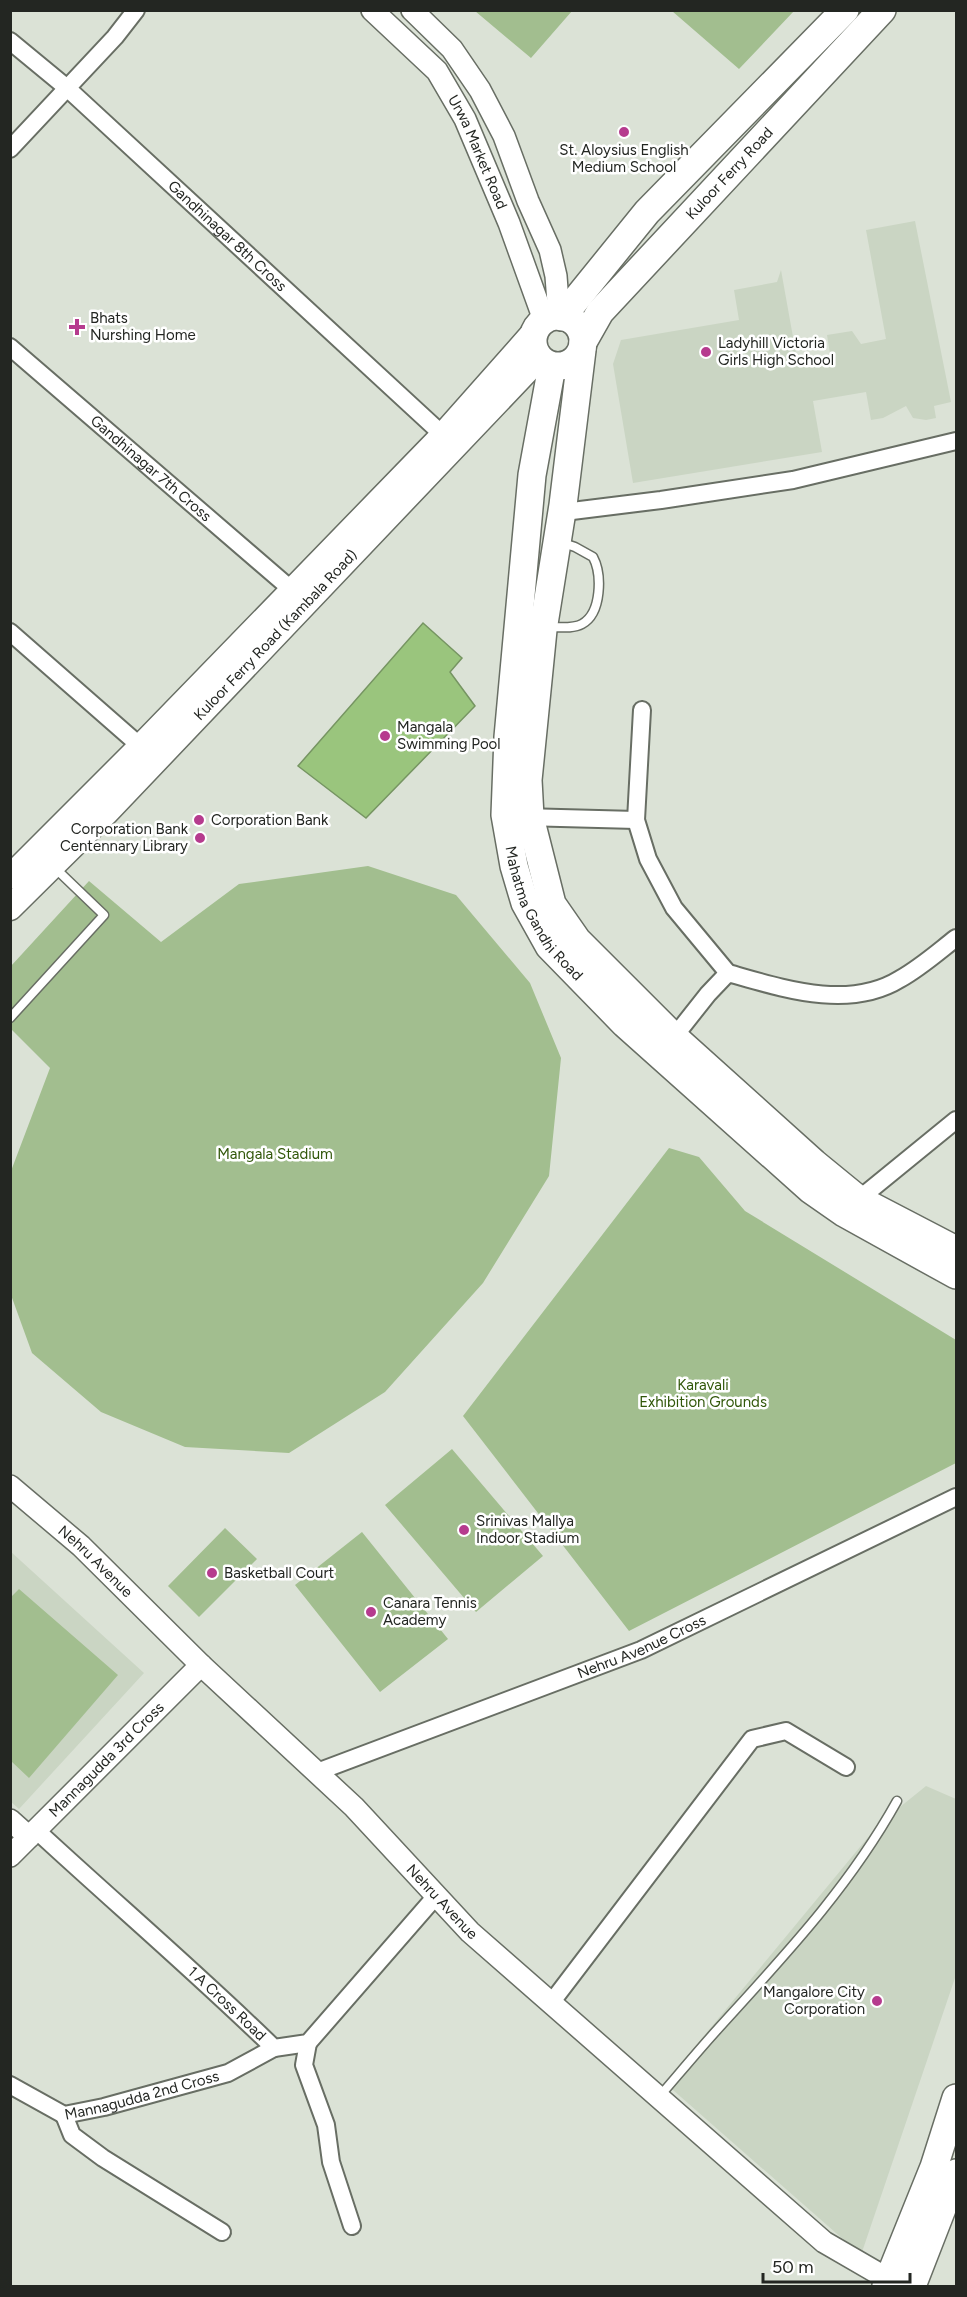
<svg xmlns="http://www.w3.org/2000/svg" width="967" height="2297" viewBox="0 0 967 2297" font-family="Figtree,sans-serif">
	<rect width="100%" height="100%" fill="#dbe2d6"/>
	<path fill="#cad5c3" d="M 915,221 L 951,402 L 934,406 L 936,418 L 926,420 L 913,418 L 906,406 L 883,418 L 871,420 L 866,392 L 813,401 L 822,452 L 633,483 L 613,364 L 621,340 L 739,320 L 734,290 L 777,282 L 781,270 L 798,365 L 831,360 L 827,335 L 852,331 L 861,344 L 886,339 L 866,230 Z
		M 10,1551 L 144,1673 L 19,1809 L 10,1801 Z
		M 926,1786 L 956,1799 L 956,1975 L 861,2255 L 665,2083 L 879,1824 Z"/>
	<path fill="#a2be8f" d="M 475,11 L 572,11 L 531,58 Z
		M 672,11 L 794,10 L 794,11 L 739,69 Z
		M 368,866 L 456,895 L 530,983 L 561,1058 L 549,1176 L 483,1283 L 385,1392 L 289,1453 L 185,1447 L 101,1412 L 32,1353 L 11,1295 L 11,1171 L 50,1068 L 11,1029 L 11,966 L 89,881 L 161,942 L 239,884 Z
		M 669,1148 L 699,1157 L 745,1211 L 956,1340 L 956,1463 L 629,1631 L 463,1416 Z
		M 452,1449 L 543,1556 L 476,1612 L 385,1505 Z
		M 225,1528 L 257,1559 L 199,1617 L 168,1586 Z
		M 362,1532 L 448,1639 L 380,1692 L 295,1585 Z
		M 19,1589 L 118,1675 L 29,1778 L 11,1761 L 10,1598 Z"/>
	<path fill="#9ac57d" stroke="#769562" stroke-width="1.5" d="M 423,623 L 462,658 L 450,672 L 475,706 L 366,818 L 298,766 Z"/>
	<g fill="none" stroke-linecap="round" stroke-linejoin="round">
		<defs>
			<path id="service" d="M 548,627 C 559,627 573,629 582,624 C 602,613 602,574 593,557 L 575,547 L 560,542
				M 10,1018 L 104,915 L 55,868
				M 659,2097 C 678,2075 697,2052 716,2031 C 783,1957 848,1889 897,1801"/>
			<g id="minor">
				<path id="s1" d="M 10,41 L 67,88 L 443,435"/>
				<path d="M 10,149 L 115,37 L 136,10"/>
				<path id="s2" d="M 10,347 L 292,590"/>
				<path d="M 563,505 L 572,511 L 661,500 L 793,480 L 956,441"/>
				<path d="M 10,632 L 147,752"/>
				<path d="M 642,710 L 636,820 L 648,859 L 674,908 L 728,973"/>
				<path d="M 523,817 L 636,820"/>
				<path d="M 674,1037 L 708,994 L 728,973 C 782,988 848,1011 900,979 C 920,968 938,952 956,938"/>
				<path d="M 853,1204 L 956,1120"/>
				<path id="s3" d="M 317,1772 L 641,1650 L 956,1497"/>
				<path id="s4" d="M 36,1830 C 115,1903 197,1973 274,2048 L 308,2043 L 436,1896"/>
				<path d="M 551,2003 L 752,1739 L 786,1731 L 846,1767"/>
				<path d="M 308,2043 L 304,2065 L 326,2125 L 331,2162 L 352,2226"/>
				<path id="s5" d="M 10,2085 L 64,2115 L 104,2107 L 228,2073 L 274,2048"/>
				<path d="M 64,2115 L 72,2135 L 103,2158 L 222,2232"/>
			</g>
			<g id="tertiary">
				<path id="s6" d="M 372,10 L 437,71 L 465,119 L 509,223 L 544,320"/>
				<path d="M 412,10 L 452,49 L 480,90 L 504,136 L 528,201 L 550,250 L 556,276 L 559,316"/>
				<path id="s7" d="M 10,1486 L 81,1546 L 201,1665 L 354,1807 L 470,1932 L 824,2242 L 900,2286"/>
				<path id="s8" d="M 10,1820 L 29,1837 L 201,1665"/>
				<path d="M 10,1856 L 29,1837"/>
			</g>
			<g id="secondary">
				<path d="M 10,877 L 141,746 L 443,435 L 535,331"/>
				<path id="s9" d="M 10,908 L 106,813 L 539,358"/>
			</g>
			<g id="primary">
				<circle cx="558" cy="341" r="25"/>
				<path d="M 562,317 L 647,212 L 845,10"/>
				<path id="s10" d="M 583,342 L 600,312 L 882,10"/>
				<path d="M 582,350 L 563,505 L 543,630 L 528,780 L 530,817 L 552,904 L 577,940 L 674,1037 L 814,1163 L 858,1199 L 956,1250"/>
				<path id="s11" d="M 552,366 L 532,475 L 508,737 L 505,815 L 514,866 L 525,903 L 549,946 L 625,1024 L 811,1190 L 844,1213 L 956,1275"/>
				<path d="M 886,2286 L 934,2167 L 956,2098"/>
				<path d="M 912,2286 L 956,2173"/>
			</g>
		</defs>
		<use href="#service" stroke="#686e64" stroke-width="11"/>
		<use href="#minor" stroke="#686e64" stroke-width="20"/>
		<use href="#tertiary" stroke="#686e64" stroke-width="24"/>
		<use href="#secondary" stroke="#686e64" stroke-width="27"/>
		<use href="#primary" stroke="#686e64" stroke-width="30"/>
		<use href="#service" stroke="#fff" stroke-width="8"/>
		<use href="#minor" stroke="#fff" stroke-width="16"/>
		<use href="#tertiary" stroke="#fff" stroke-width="21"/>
		<use href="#secondary" stroke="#fff" stroke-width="24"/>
		<use href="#primary" stroke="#fff" stroke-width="27"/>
	</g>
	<g fill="#b63b8e" stroke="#fff" stroke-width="2">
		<circle cx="624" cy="132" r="6"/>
		<path d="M74 318h6v6h6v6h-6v6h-6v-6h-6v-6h6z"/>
		<circle cx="706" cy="352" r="6"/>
		<circle cx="385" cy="736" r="6"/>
		<circle cx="199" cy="820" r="6"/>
		<circle cx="200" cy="838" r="6"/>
		<circle cx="464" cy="1530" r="6"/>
		<circle cx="212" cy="1573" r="6"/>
		<circle cx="371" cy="1612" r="6"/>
		<circle cx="877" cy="2001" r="6"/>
	</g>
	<g text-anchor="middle" stroke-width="5" stroke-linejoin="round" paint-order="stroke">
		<g font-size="15" fill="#232622" stroke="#fff" text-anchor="start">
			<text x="624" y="155" text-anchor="middle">St. Aloysius English<tspan x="624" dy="17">Medium School</tspan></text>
			<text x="90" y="323">Bhats<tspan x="90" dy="17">Nurshing Home</tspan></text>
			<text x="718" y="348">Ladyhill Victoria<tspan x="718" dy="17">Girls High School</tspan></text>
			<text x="397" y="732">Mangala<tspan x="397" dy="17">Swimming Pool</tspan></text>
			<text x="211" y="825">Corporation Bank</text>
			<text x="188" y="834" text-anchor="end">Corporation Bank<tspan x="188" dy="17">Centennary Library</tspan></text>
			<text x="476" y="1526">Srinivas Mallya<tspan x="476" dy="17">Indoor Stadium</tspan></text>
			<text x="224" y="1578">Basketball Court</text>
			<text x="383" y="1608">Canara Tennis<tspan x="383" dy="17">Academy</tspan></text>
			<text x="865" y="1997" text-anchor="end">Mangalore City<tspan x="865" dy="17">Corporation</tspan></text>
		</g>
		<g font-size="15" fill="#232622" stroke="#fff">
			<text dy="5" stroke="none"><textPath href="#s6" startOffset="180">Urwa Market Road</textPath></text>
			<text dy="5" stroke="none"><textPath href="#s10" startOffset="224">Kuloor Ferry Road</textPath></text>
			<text dy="5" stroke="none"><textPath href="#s1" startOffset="292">Gandhinagar 8th Cross</textPath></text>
			<text dy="5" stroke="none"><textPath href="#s2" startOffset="186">Gandhinagar 7th Cross</textPath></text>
			<text dy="5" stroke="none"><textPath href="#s9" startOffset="381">Kuloor Ferry Road (Kambala Road)</textPath></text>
			<text dy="5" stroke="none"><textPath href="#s11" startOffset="560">Mahatma Gandhi Road</textPath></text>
			<text dy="5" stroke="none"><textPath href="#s7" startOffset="114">Nehru Avenue</textPath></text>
			<text dy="5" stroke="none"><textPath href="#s3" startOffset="348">Nehru Avenue Cross</textPath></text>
			<text dy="5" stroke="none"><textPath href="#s8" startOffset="135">Mannagudda 3rd Cross</textPath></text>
			<text dy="5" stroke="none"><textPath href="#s7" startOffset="600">Nehru Avenue</textPath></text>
			<text dy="5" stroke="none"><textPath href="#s4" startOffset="258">1 A Cross Road</textPath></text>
			<text dy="5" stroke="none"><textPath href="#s5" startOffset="142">Mannagudda 2nd Cross</textPath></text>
		</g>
		<g font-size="15" fill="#315709" stroke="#fff">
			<text x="275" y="1159">Mangala Stadium</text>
			<text x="703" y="1390">Karavali<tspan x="703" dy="17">Exhibition Grounds</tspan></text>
		</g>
	</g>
	<rect width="967" height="2297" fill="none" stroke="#232622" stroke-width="24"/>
	<path d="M763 2273v9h147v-9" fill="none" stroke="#232622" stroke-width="3"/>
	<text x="772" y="2273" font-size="18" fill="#232622" stroke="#ffffff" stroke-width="4.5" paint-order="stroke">50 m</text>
</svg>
